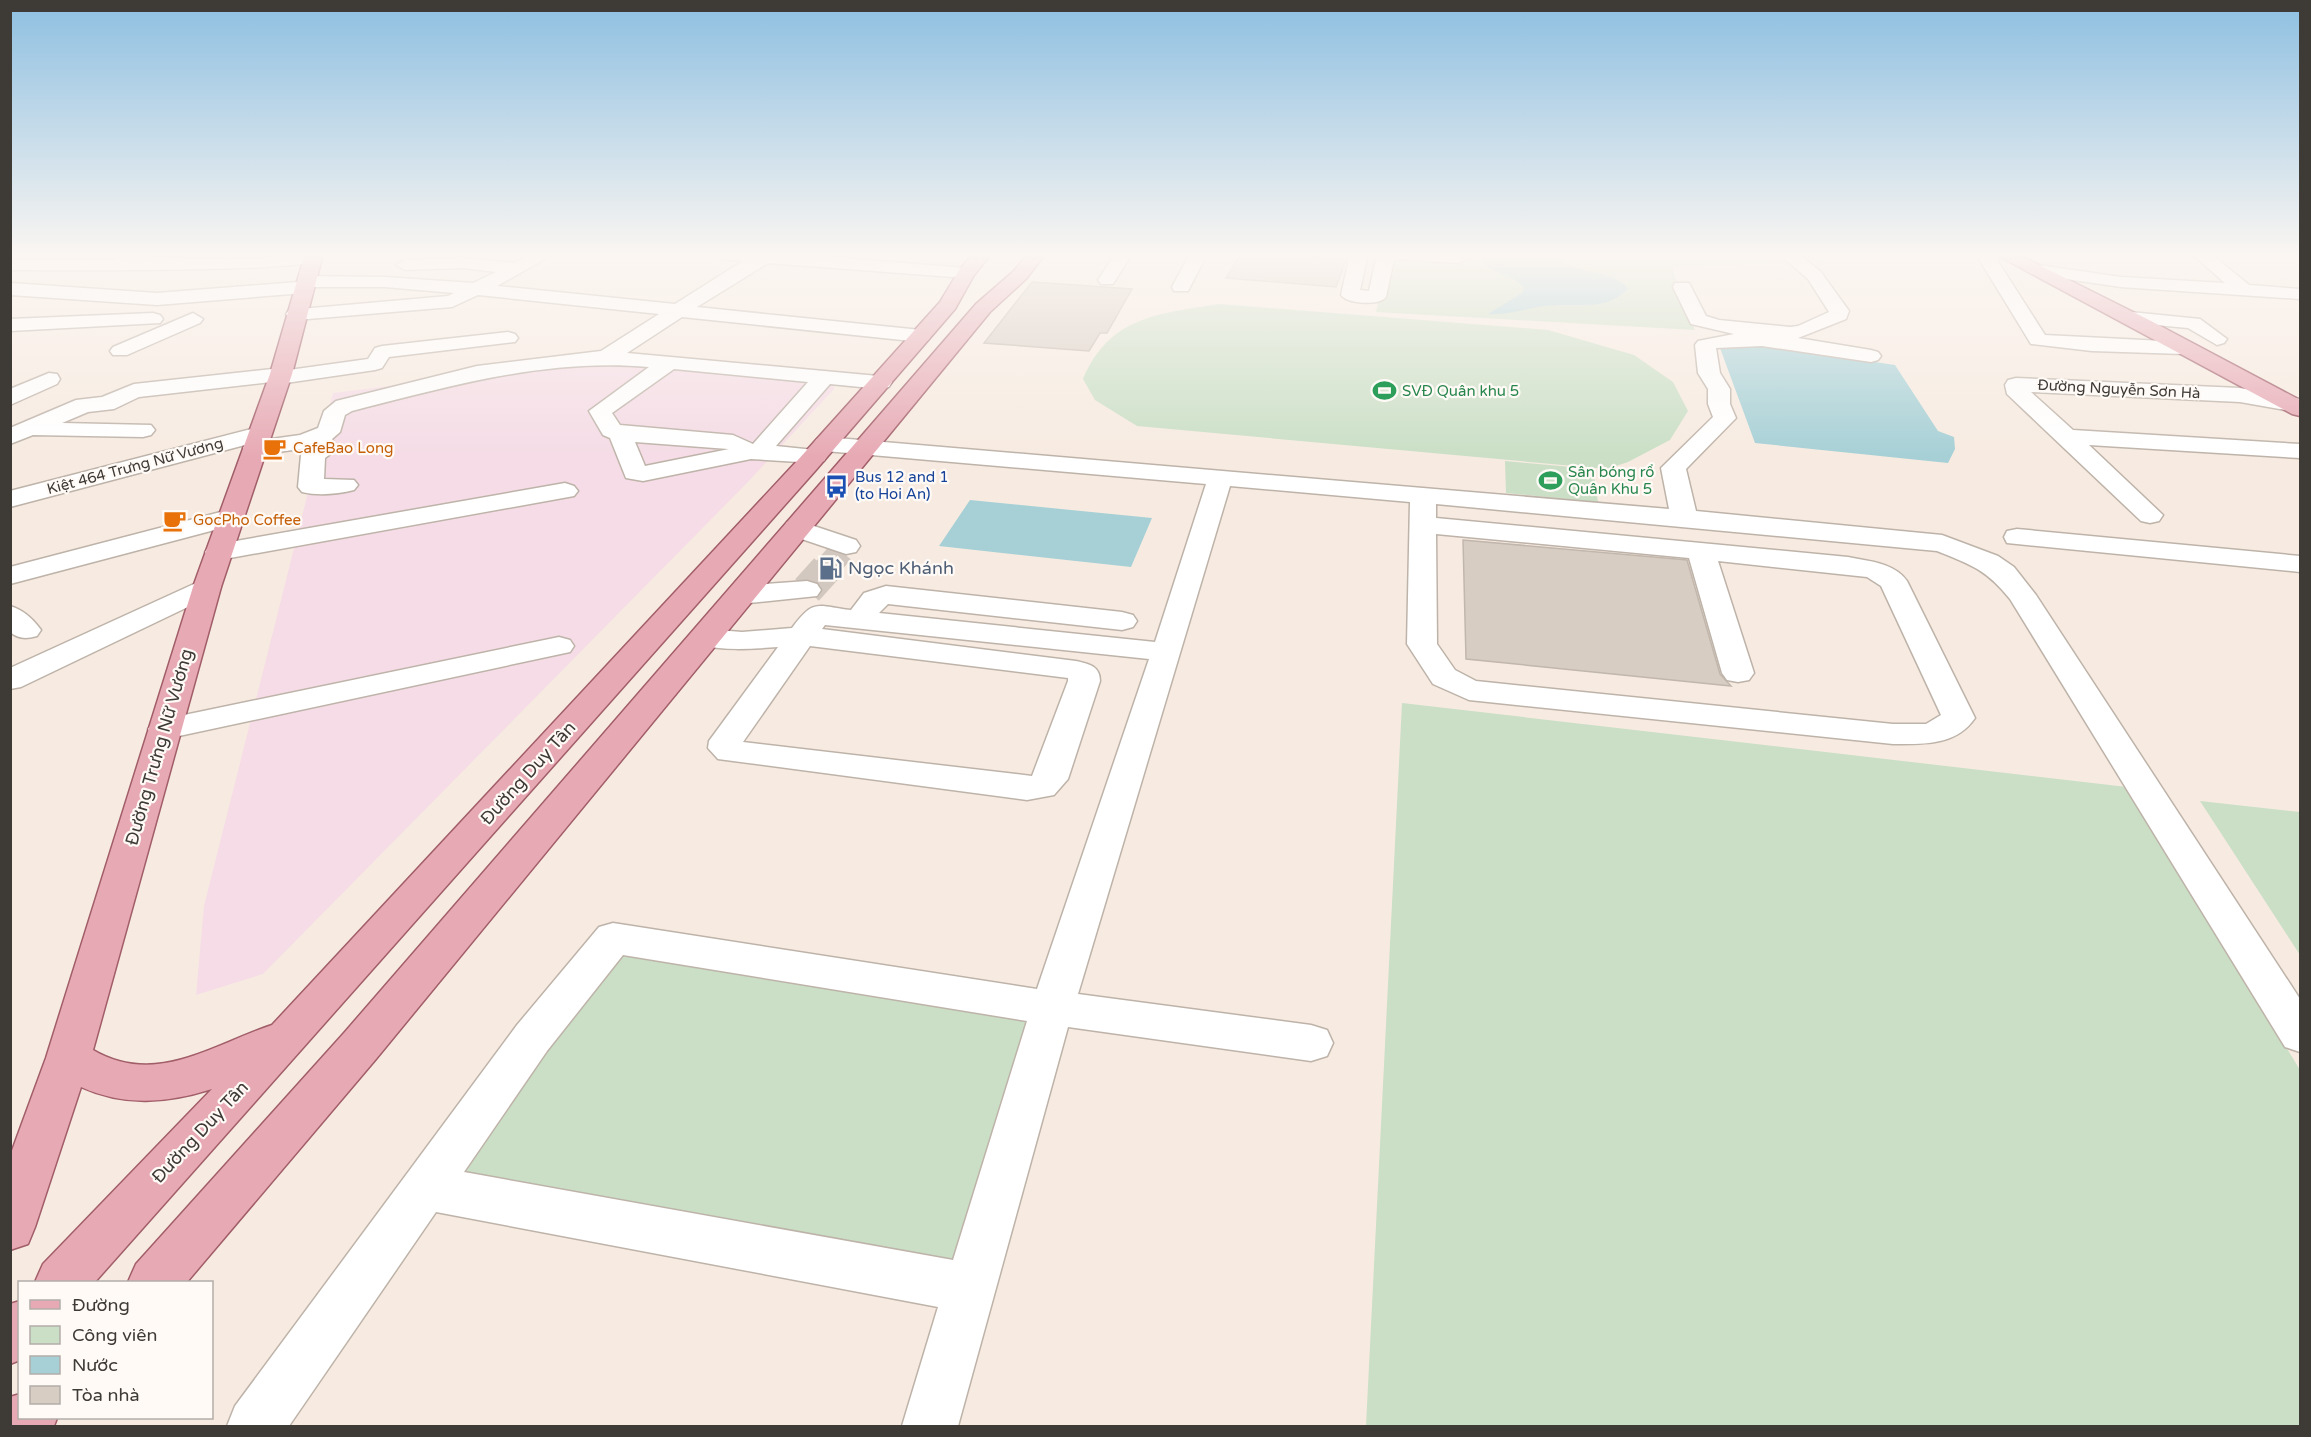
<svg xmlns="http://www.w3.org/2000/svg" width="2311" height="1437" viewBox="0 0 2311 1437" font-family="'Varela Round',sans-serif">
	<rect width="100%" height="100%" fill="#f7ebe1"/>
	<path fill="#f5dce6" d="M 593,361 L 833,381 L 834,389 L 747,483 L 263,974 L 196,995 L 204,906 L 333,393 Z"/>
	<path fill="#cadfc6" d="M 1389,254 L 1826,254 L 1830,262 L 1672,267 L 1695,330 L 1376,312 Z
		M 1219,304 L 1548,330 L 1634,355 L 1673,382 L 1688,411 L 1670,440 L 1628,462 L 1607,469 L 1137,426 L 1095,400 L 1083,379 C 1110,316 1158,314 1219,304 Z
		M 1505,461 L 1593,469 L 1598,502 L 1506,493 Z
		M 1402,703 L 2127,787 L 2300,1070 L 2300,1426 L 1366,1426 Z
		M 2200,801 L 2300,812 L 2300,955 Z
		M 613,938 L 1052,1008 L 970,1288 L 426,1188 Z"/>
	<path fill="#a6d0d6" d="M 1489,254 L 1556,254 C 1573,278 1612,267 1628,289 C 1607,310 1584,304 1557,305 C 1533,305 1512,316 1488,314 L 1522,293 L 1524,288 C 1513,273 1490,275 1481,259 Z
		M 1748,343 L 1895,365 L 1938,431 L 1954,437 L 1955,449 L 1948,463 L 1755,443 L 1720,348 Z
		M 970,500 L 1152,518 L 1131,567 L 939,546 Z"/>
	<path fill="#d8cdc3" stroke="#c2b7ad" stroke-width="1.5" d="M 1241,254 L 1280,254 L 1346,260 L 1336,287 L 1226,278 Z
		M 1032,282 L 1132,289 L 1107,333 L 1100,333 L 1089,351 L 984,343 Z
		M 1463,540 L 1687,560 L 1720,674 L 1731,686 L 1466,659 Z"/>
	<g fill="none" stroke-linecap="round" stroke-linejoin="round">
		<path stroke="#d2c8bf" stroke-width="25" stroke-dasharray="25 13" stroke-linecap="butt" d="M 825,570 L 846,546"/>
		<path stroke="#d2c8bf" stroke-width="32" stroke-dasharray="32 16" stroke-linecap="butt" d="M 807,590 L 826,569"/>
		<defs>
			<path id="minor" d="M 127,254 L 150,254 L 148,258 L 258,259 L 314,254 L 321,259 C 311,273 46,270 10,270 L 10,260 L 115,260 Z
				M 532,254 L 554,254 L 497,286 L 675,304 L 743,261 L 719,259 L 711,254 L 792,254 L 966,268 L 975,273 L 966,278 L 768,263 L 697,307 L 921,330 L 928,332 L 931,336 L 928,340 L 921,342 L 682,317 L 627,353 L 889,377 L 892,382 L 889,387 L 881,389 L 830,384 L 776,446 L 824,451 L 827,456 L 824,461 L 815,463 L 751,459 L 643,481 L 626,478 L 610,438 L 603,435 L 589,411 L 649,367 C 547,358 450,386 352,411 L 345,415 L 340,432 L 332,439 L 337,449 L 325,458 L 324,479 L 354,480 L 358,485 L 354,490 C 338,494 318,496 302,492 L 298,487 L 301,455 L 308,448 L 255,455 L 247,453 L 243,448 L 245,445 L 10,507 L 10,491 L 259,427 L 267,429 L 271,434 L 264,440 L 300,435 L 318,428 L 324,411 L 336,401 L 477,366 L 601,351 L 659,314 L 478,295 L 452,307 L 296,320 L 289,318 L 286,314 L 289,310 L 448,296 L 454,293 L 385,287 L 313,287 L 311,291 L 304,293 L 157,305 L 10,295 L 10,283 L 157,293 L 298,282 L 300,277 L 306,276 L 385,277 L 473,283 L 496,272 L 463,268 L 405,270 L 396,265 L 405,260 L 463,258 L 514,263 ZM 674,369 L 808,382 L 753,444 L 733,435 L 620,425 L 612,413 ZM 635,442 L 728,449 L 729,449 L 645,466 Z
				M 1115,254 L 1132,254 L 1113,284 L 1101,284 L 1098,280 Z
				M 1190,254 L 1207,254 L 1188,291 L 1174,291 L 1172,287 Z
				M 1350,254 L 1368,254 L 1360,290 L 1369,291 L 1377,254 L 1476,254 L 1459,263 L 1394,259 L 1386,297 C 1380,306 1347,304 1341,295 Z
				M 1779,254 L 1798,254 L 1820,271 L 1849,311 L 1846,319 L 1798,338 L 1871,350 L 1878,352 L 1881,356 L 1878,360 L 1871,362 L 1762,346 L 1716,348 L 1720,373 L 1730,389 L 1730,404 L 1736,418 L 1686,469 L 1696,511 L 1942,535 L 1998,556 L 2014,567 L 2036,595 L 2300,999 L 2300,1052 L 2285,1047 L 2010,599 C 1986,569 1971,565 1937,551 L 1436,504 L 1436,518 L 1848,557 C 1868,561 1895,563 1907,581 L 1975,718 C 1956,746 1923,744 1893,744 L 1469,700 L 1433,684 L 1407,644 L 1410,502 L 1230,486 L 1078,994 L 1311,1025 L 1327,1030 L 1333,1043 L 1327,1056 L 1311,1061 L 1068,1027 L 958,1426 L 902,1426 L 938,1307 L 436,1212 L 289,1426 L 227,1426 L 235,1406 L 517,1025 L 599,927 L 613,923 L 1037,989 L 1149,659 L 825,625 L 822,629 L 1076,661 C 1089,664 1100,666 1100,681 L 1068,779 L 1054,795 L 1027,800 L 718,759 L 708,748 L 709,741 L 778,647 C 750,649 722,651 694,644 L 690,638 L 694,632 L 705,629 L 742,632 L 792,628 C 814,598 817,606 851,610 L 864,593 L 886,586 L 1122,612 L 1133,615 L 1137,621 L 1133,627 L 1122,630 L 888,604 L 879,613 L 1155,642 L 1206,484 L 825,451 L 817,449 L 813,444 L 817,439 L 825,437 L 1669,509 L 1661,468 L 1713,417 L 1708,404 L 1708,389 L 1698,373 L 1695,345 L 1698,341 L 1734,334 L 1691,324 L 1673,287 L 1675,283 L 1689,283 L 1706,316 L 1719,320 L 1790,327 L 1798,326 L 1829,312 L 1808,279 ZM 1436,534 L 1689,558 L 1722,673 L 1727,680 L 1738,682 L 1749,680 L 1754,673 L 1718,561 L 1867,577 L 1881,586 L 1941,715 L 1926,724 L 1893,724 L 1476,681 L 1455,670 L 1437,644 ZM 810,646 L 1068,678 L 1068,681 L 1032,776 L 743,742 ZM 623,955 L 1027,1021 L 953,1260 L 464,1172 L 547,1051 Z
				M 1983,254 L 2001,254 L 1997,260 L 2045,335 L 2183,342 L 2190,344 L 2193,348 L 2190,352 L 2183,354 L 2092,351 L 2031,344 L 1979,259 Z
				M 2192,254 L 2211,254 L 2249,285 L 2300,289 L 2300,299 L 2121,287 L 2032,274 L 2023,269 L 2032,264 L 2121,277 L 2225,283 Z
				M 2131,312 L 2200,319 L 2227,339 L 2224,343 L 2217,345 L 2188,328 L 2124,322 L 2121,318 Z
				M 153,313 L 160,315 L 163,319 L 160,323 L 10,331 L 10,319 Z
				M 193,313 L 203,319 L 200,323 L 127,355 L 113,355 L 110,351 L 113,347 Z
				M 508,332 L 515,334 L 518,338 L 515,342 L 389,357 L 382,368 L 375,370 L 279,384 L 271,382 L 139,397 L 114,409 L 88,412 L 62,423 L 151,425 L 155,430 L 151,435 L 143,437 L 33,435 L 10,444 L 10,428 L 76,400 L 102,397 L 134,384 L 281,368 L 289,370 L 368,359 L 375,348 L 382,346 Z
				M 49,373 L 57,374 L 60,379 L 57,384 L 10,405 L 10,389 Z
				M 2016,378 L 2240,388 L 2300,399 L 2300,411 L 2297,412 L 2240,402 L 2031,392 L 2073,430 L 2300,444 L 2300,458 L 2089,445 L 2163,515 L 2159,521 L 2150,523 L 2141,521 L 2007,394 L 2005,385 L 2008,380 Z
				M 565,483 L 574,486 L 578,491 L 574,496 L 219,560 L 209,558 L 205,552 L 209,546 L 219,544 Z
				M 232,509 L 241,511 L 245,517 L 241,523 L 10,584 L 10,567 Z
				M 796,520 L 856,540 L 860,546 L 856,552 L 846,554 L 787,534 L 783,528 L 787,522 Z
				M 2017,529 L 2300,556 L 2300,572 L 2007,543 L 2004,537 L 2007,531 Z
				M 207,578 L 217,581 L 221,587 L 217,593 L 21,687 L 10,689 L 10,668 Z
				M 807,581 L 817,584 L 821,590 L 817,596 L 740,604 L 730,601 L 726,595 L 730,589 L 740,586 Z
				M 10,606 C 24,610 33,619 41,630 L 37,636 C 26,639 19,639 10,632 Z
				M 559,637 L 570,640 L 574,646 L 570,652 L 165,739 L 153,736 L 148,729 L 153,722 L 165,719 Z"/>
			<path id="major" d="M 305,254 L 323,254 L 292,374 L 221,587 L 93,1050 C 156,1087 212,1045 272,1025 L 797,461 L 940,302 L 960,269 L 973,254 L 991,254 L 974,275 L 955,309 L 815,471 L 95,1282 L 35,1282 L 43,1264 L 212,1089 C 167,1103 125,1107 81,1087 L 35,1227 L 28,1244 L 10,1250 L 10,1156 L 46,1058 L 193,587 L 270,374 Z
				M 1028,254 L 1045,254 L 1026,279 L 990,312 L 376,1059 L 187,1282 L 128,1282 L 136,1264 L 344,1033 L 976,304 L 1014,271 Z
				M 1995,254 L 2017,254 L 2151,321 L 2300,400 L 2300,416 L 2292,414 Z
				M 20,1301 L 20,1360 L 10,1364 L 10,1304 Z
				M 20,1394 L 20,1418 L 57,1418 L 54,1426 L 10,1426 L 10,1397 Z"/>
		</defs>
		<use href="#minor" stroke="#beb3a9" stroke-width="3"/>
		<use href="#major" stroke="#a15e69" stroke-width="3"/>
		<use href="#minor" fill="#fff" fill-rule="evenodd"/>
		<use href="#major" fill="#e7aab5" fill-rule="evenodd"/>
	</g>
	<linearGradient id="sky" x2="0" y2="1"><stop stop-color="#8dbfe1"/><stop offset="0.56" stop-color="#fbf6f2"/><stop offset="1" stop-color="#fbf6f2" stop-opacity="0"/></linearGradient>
	<rect width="2311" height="456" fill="url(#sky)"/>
	<defs>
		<symbol id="stadium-bare" viewBox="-9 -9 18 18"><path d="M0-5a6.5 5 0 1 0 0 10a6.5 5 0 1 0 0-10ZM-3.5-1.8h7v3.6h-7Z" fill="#2e9e5b" stroke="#fffaf6" stroke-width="2.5" paint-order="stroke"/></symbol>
		<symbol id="cafe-bare" viewBox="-9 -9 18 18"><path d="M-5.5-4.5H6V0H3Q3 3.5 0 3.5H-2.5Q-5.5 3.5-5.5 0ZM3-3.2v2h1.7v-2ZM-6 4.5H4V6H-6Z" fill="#e8710a" stroke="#fffaf6" stroke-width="2.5" paint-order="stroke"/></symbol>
		<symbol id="bus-bare" viewBox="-9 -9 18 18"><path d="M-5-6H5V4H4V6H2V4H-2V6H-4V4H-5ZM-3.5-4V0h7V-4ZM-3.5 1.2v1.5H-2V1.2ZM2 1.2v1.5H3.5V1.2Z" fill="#1a4fb4" stroke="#fffaf6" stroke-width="2.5" paint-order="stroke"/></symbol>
		<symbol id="fuel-bare" viewBox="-9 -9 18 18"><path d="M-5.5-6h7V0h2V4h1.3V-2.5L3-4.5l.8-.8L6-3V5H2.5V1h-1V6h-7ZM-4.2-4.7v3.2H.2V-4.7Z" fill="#5c6f8a" stroke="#fffaf6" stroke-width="2.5" paint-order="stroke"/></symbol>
	</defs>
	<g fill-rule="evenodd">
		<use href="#stadium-bare" x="1368" y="374" width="33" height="33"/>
		<use href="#cafe-bare" x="258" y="432" width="33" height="33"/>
		<use href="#stadium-bare" x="1534" y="464" width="33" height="33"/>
		<use href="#bus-bare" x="820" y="470" width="33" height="33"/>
		<use href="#cafe-bare" x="158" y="504" width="33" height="33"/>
		<use href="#fuel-bare" x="814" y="552" width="33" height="33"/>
	</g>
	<g text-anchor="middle" stroke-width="4.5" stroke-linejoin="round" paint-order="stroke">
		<g font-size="15" fill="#3e3a36" stroke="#fffaf6">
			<text transform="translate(2119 389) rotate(3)" y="5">Đường Nguyễn Sơn Hà</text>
			<text transform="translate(135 466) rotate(-15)" y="5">Kiệt 464 Trưng Nữ Vương</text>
		</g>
		<g font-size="15" fill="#27864d" stroke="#fffaf6" text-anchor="start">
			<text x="1402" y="396">SVĐ Quân khu 5</text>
			<text x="1568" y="477">Sân bóng rổ<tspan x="1568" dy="17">Quân Khu 5</tspan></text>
		</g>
		<g font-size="15" fill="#c56008" stroke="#fffaf6" text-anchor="start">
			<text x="293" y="453">CafeBao Long</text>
			<text x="193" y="525">GocPho Coffee</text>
		</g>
		<g font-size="15" fill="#164399" stroke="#fffaf6" text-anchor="start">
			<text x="855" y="482">Bus 12 and 1<tspan x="855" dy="17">(to Hoi An)</tspan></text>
		</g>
		<g font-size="18" fill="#4e5e75" stroke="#fffaf6" text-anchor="start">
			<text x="848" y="574">Ngọc Khánh</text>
		</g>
		<g font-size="18" fill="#3e3a36" stroke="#fffaf6">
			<text transform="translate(159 747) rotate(-74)" y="6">Đường Trưng Nữ Vương</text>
			<text transform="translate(528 773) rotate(-48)" y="6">Đường Duy Tân</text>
			<text transform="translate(200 1132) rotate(-47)" y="6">Đường Duy Tân</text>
		</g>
	</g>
	<rect width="2311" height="1437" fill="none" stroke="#3e3a36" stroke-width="24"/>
	<rect x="18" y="1281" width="195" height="138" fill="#fffaf6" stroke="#b2ada9" stroke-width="1.5"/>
	<rect x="30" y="1300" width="30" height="9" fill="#e7aab5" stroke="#b2ada9" stroke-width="1.5"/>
	<text x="72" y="1311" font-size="18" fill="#3e3a36">Đường</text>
	<rect x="30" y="1326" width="30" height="18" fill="#cadfc6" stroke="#b2ada9" stroke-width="1.5"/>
	<text x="72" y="1341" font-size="18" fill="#3e3a36">Công viên</text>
	<rect x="30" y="1356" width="30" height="18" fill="#a6d0d6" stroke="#b2ada9" stroke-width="1.5"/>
	<text x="72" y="1371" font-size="18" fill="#3e3a36">Nước</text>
	<rect x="30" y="1386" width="30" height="18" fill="#d8cdc3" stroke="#b2ada9" stroke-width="1.5"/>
	<text x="72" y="1401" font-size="18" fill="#3e3a36">Tòa nhà</text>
</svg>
